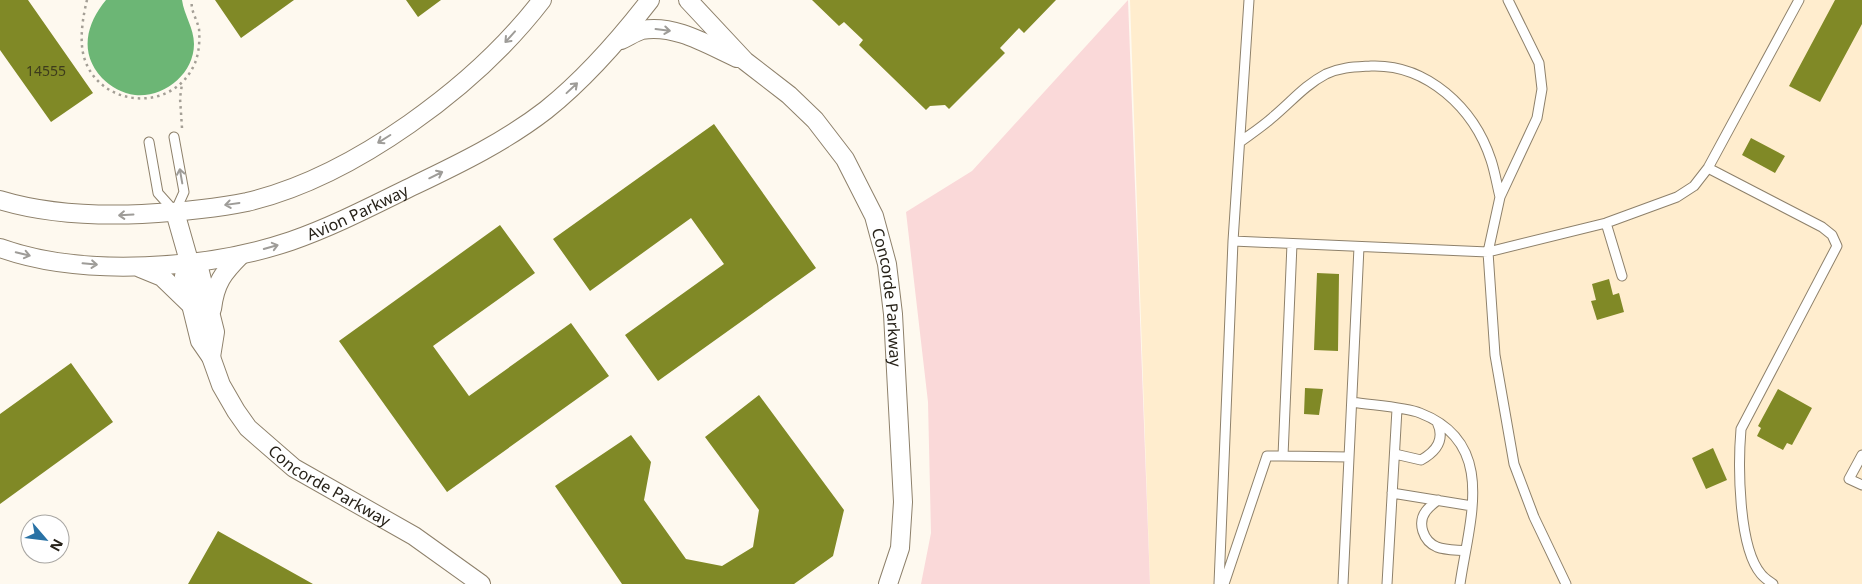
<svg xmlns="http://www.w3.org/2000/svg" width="1862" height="584" viewBox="0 0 1862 584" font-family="'Noto Sans',sans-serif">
	<rect width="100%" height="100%" fill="#fef9ef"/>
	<path fill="#ffedce" d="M 1130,0 L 1862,0 L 1862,584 L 1150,584 Z"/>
	<path fill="#fad9d9" d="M 1128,0 L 1150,584 L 921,584 L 931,533 L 928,402 L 906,212 L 972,171 Z"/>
	<path fill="#6cb675" d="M 106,0 L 182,0 C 184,15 194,28 194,44 C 194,74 164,98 135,95 C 123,94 110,86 102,78 C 79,53 86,24 106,0 Z"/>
	<path fill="#808926" d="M 0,0 L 28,0 L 93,93 L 51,122 L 0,50 Z
		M 215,0 L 294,0 L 241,38 Z
		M 406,0 L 441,0 L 418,17 Z
		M 812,0 L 1056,0 L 1024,33 L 1019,28 L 1000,48 L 1005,53 L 949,109 L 945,105 L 930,106 L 926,110 L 859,45 L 863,40 L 844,22 L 839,26 Z
		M 1835,0 L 1862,0 L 1862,24 L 1820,102 L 1789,86 Z
		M 714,124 L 816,268 L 658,381 L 625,335 L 724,264 L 691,218 L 590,291 L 553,239 Z
		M 1751,138 L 1785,156 L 1775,173 L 1742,155 Z
		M 500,225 L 535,273 L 433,346 L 469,396 L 571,323 L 609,376 L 447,492 L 339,341 Z
		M 1317,273 L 1339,274 L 1338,351 L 1314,350 Z
		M 1609,279 L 1613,295 L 1619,293 L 1624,312 L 1597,320 L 1591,301 L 1596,300 L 1592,284 Z
		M 71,363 L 113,422 L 0,504 L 0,414 Z
		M 1305,388 L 1323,389 L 1319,415 L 1304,414 Z
		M 1778,389 L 1812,408 L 1792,445 L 1787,443 L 1783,450 L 1757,436 L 1761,428 L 1758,426 Z
		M 759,395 L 844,510 L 833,556 L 794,584 L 622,584 L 555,486 L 631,435 L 651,462 L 644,500 L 686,559 L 722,566 L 753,547 L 759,510 L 705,437 Z
		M 1713,448 L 1727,480 L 1706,489 L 1692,458 Z
		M 218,531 L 313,584 L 188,584 Z"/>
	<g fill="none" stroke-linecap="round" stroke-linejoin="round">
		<defs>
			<path id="lane" d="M 1508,0 L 1539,63 L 1542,89 L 1537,118 L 1500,197 L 1488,252 L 1495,355 L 1514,464 L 1534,517 L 1566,584
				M 149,142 L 158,193 L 175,212 L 184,192 L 174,137
				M 1240,142 C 1251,134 1263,126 1273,117 C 1291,102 1305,85 1326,74 C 1341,67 1355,67 1371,66 C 1427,64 1474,108 1491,160 C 1495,172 1497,185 1500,197
				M 1708,168 L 1822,227 L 1832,235 L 1837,246 L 1741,429 C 1738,464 1738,547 1761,574 C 1764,578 1769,581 1773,584
				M 1606,223 L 1622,276
				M 1233,241 L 1488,252 L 1606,223 L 1677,197 L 1694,186 L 1708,168 L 1799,0
				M 1292,244 L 1283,456 L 1349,457
				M 1352,402 C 1369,405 1405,407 1420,413 C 1498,443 1469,521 1460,584
				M 1395,454 L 1421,460 C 1437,451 1445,439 1437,422
				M 1862,455 L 1849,479 L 1862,485
				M 1392,493 L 1472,506
				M 1438,500 C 1434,503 1429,507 1426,511 C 1417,523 1423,541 1437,547 C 1445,550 1456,550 1465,551
				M 1219,584 L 1233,241 L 1249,0
				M 1224,584 L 1267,456 L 1283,456
				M 1343,584 L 1359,247
				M 1387,584 L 1397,409"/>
			<g id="street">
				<path id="s1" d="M 688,0 L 745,61 L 789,95 L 815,120 L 845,159 L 874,216 L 887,264 L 893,314 L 903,502 L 900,548 L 888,584"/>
				<path d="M 621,40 C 628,37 635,32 642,30 C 675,24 708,45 737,58"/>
				<path d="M 0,200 C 46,214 94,216 142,214 C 177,212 213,209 247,202 C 353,177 476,86 542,0"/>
				<path id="s2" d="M 175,212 L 189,261 L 184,276 L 200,341 L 211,357 L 221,385 L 236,411 L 248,428 L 294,468 L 414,536 L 481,584"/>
				<path id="s3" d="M 0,248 C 83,278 208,269 291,241 C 334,226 374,205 415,185 C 461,163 506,141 546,110 C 586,78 619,40 650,0"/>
				<path d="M 189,261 L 199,268 L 215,332 L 211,357"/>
				<path d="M 140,268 L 162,277 L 191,305"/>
				<path d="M 212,309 C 215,283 223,273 241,255"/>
			</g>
		</defs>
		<use href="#lane" stroke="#8e816b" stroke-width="11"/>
		<use href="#street" stroke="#8e816b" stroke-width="20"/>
		<path stroke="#a49f96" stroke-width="2.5" stroke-dasharray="2.5 4" stroke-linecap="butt" d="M 87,0 C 83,16 79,40 84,57 C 98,107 173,115 195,63 C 199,53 200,40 199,29 C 197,19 190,10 192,0
			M 182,128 L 180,98 L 182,84"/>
		<use href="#lane" stroke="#fff" stroke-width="9"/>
		<use href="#street" stroke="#fff" stroke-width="18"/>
	</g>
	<defs><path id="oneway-shaft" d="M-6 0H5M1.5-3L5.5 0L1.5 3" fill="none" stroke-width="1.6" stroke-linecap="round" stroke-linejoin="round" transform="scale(1.25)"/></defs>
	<g stroke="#9e9c98">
		<use href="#oneway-shaft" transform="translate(663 30) rotate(7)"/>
		<use href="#oneway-shaft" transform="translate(510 37) rotate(132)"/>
		<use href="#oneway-shaft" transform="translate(572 88) rotate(-43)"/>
		<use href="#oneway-shaft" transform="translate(384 139) rotate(148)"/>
		<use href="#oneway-shaft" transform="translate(436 175) rotate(-26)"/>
		<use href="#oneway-shaft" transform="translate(181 176) rotate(-100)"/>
		<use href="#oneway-shaft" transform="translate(232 204) rotate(172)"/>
		<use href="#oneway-shaft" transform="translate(126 215) rotate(177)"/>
		<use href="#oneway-shaft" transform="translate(271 247) rotate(-16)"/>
		<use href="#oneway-shaft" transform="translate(23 254) rotate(14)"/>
		<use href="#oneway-shaft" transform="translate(90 264) rotate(5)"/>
	</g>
	<g text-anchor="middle" stroke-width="4.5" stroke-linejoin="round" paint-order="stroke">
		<g font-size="14" fill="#3d3c1c">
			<text x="46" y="76">14555</text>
		</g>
		<g font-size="16" fill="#272219" stroke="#fff">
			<text dy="6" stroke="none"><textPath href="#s3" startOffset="368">Avion Parkway</textPath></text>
			<text dy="6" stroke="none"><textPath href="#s1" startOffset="371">Concorde Parkway</textPath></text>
			<text dy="6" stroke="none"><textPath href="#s2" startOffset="334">Concorde Parkway</textPath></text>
		</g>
	</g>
	<g transform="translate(45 539) rotate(118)"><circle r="24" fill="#ffffff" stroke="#a9a7a3"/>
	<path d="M0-4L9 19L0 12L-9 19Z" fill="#2972a5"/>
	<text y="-8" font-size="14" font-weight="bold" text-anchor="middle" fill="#272219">N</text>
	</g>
</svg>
